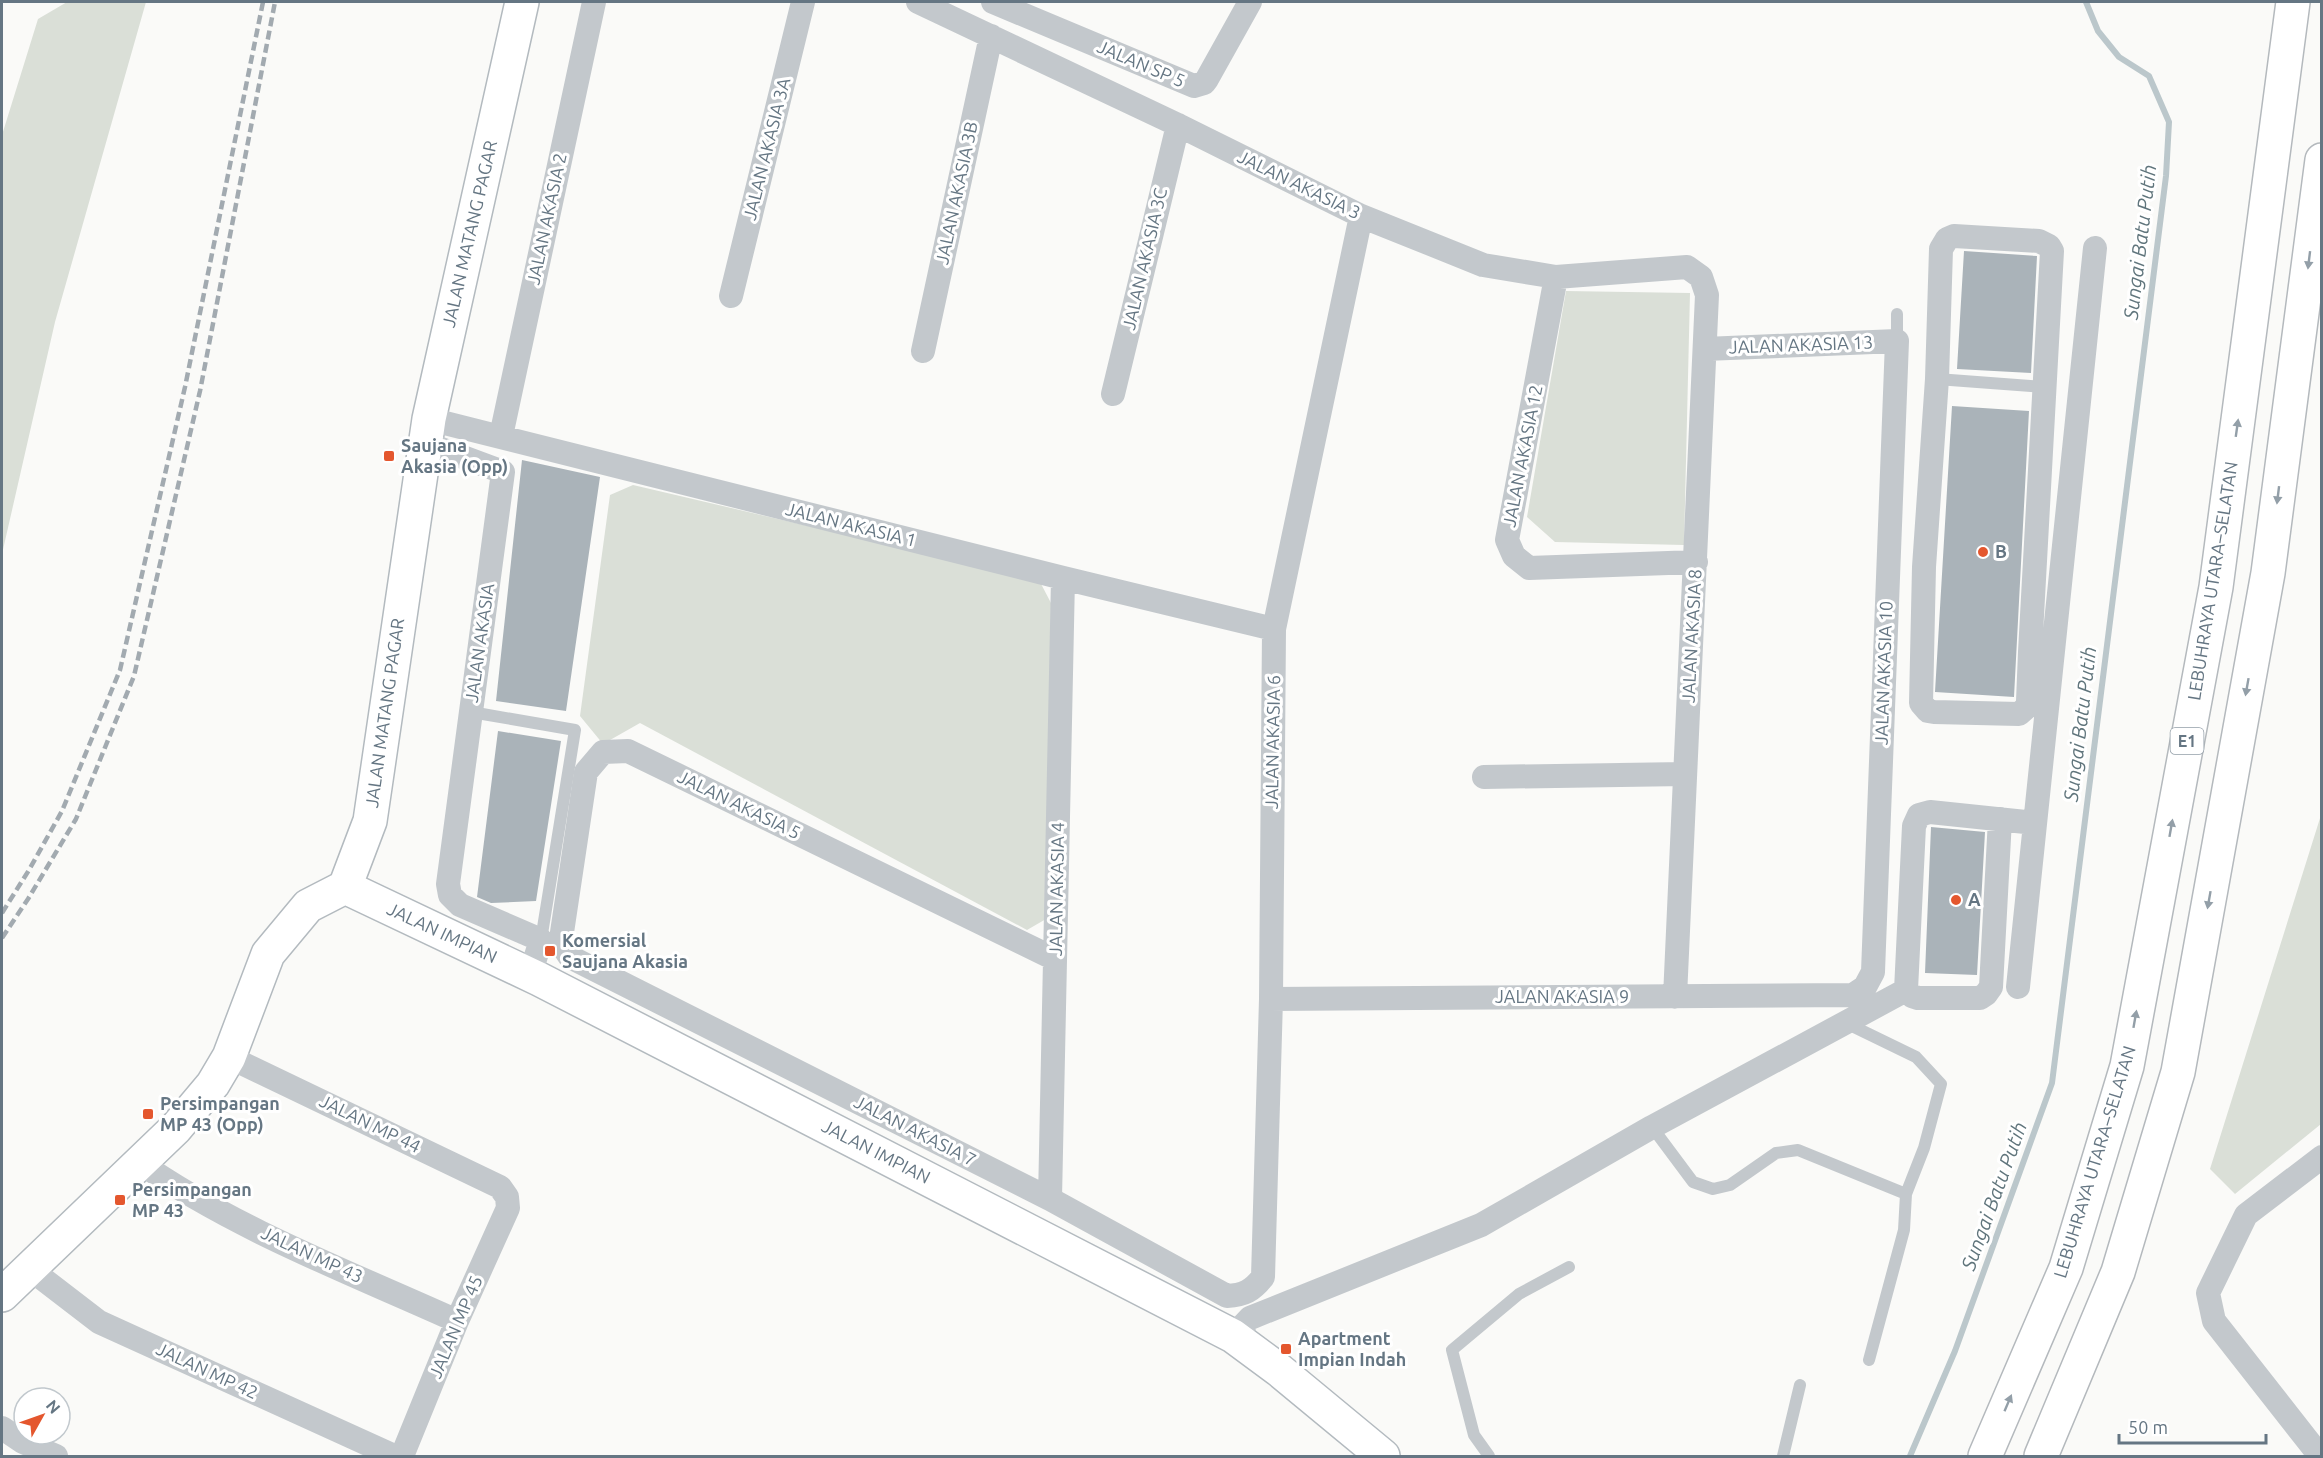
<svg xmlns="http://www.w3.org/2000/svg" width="2323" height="1458" viewBox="0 0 2323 1458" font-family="Ubuntu,sans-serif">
	<rect width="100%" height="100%" fill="#fafaf8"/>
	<path fill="#dadfd7" d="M 67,2 L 146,2 L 55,322 L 2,554 L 2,135 L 38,19 Z
		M 1566,291 L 1690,293 L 1684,545 L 1555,542 L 1527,517 Z
		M 633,485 L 1039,580 L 1051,603 L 1046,919 L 1027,930 L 640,723 L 603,744 L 580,716 L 610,495 Z
		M 2321,815 L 2321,1124 L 2235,1194 L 2210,1169 Z"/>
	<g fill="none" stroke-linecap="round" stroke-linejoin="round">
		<path stroke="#bbc7cb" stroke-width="6" d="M 1910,1456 L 1955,1351 L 2052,1083 L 2166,176 L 2169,122 L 2149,76 L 2119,57 L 2098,31 L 2086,2"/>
	</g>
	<path fill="#aab3b9" d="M 1964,251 L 2037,256 L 2031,373 L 1957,369 Z
		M 1952,406 L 2029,411 L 2014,697 L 1935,692 Z
		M 522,460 L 600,477 L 566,711 L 496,701 Z
		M 498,731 L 561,741 L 536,901 L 491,903 L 477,897 Z
		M 1931,827 L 1985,832 L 1977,975 L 1925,973 Z"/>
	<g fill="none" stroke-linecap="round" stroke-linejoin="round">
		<defs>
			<path id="secondary" d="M 345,887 L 539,979 L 1233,1336 L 1279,1370 L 1383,1456
				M 2,1295 L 176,1128 L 213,1084 L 229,1057 L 268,954 L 308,906 L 345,887 L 370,821 L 429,419 L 522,2"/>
			<path id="highway" d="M 1985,1456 L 2066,1268 L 2127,1066 L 2216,587 L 2293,2
				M 2041,1456 L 2118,1272 L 2178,1072 L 2268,573 L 2322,160"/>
		</defs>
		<use href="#secondary" stroke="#b3babf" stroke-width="36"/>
		<use href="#highway" stroke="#b4b9bd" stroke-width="36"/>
		<path stroke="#c3c8cc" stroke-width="12" d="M 1897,314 L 1897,341
			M 1937,379 L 2044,387
			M 471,712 L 575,730 L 541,940
			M 1846,1023 L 1916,1057 L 1941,1084 L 1924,1148 L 1906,1194 L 1904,1230 L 1869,1360
			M 1652,1127 L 1693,1182 L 1713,1189 L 1730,1185 L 1776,1153 L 1798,1150 L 1906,1194
			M 1489,1456 L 1474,1435 L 1452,1350 L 1519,1294 L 1569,1267
			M 1783,1456 L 1800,1385"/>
		<path stroke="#c3c8cc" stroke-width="24" d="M 918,2 L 1178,125 L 1361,216 L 1483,265 L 1556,277 L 1687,267 L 1701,277 L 1707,295 L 1675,997
			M 993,2 L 1194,86 L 1204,83 L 1207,79 L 1250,2
			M 1556,277 L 1507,540 L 1514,556 L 1529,568 L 1696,562
			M 731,296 L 803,2
			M 923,351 L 991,36
			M 1113,394 L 1178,125
			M 429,419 L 1063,578 L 1274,629
			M 501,436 L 594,2
			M 425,443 L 503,472 L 448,884 L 450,895 L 460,905 L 541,940 L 530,975
			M 2030,652 L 2028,701 L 2027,707 L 2019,714 L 1934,712 L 1928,711 L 1921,703 L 1924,567 L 1937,379 L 1941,249 L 1947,239 L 1954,236 L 2039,241 L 2049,246 L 2052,251 L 2030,652 L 2051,661
			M 1484,777 L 1685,774
			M 1055,959 L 628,751 L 603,752 L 586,772 L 561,939 L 564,948 L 570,957 L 1050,1199 L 1227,1296 C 1244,1295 1252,1291 1263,1277 L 1271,999 L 1274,629 L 1361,216
			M 2018,987 L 2095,248
			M 1906,990 L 1912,996 L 1918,998 L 1980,998 L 1986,994 L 1991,987 L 2000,819
			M 1271,999 L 1853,995 L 1865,987 L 1873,972 L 1897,341 L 1705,349
			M 229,1057 L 500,1187 L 507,1197 L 508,1208 L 457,1321 L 402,1456
			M 139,1162 C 235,1229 351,1273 457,1321
			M 1050,1199 L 1063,578
			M 30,1269 L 99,1322 L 394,1456
			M 1233,1336 L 1250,1318 L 1481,1225 L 1652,1127 L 1906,990 L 1914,826 L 1919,815 L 1930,812 L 2035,823
			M 2,1428 L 23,1442 L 56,1456
			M 2320,1456 L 2214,1321 L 2208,1293 L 2246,1215 L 2322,1157"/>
		<use href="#secondary" stroke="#fff" stroke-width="33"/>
		<use href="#highway" stroke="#fff" stroke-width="33"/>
		<path stroke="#a2aab0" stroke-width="4.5" stroke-dasharray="9 4.5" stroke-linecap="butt" d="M 2,913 L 29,870 L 62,811 L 120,670 L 185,387 L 263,2
			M 2,938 L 28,899 L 76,819 L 134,676 L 200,391 L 275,2"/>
	</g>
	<defs><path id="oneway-solid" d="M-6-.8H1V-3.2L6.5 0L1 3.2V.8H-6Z" transform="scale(1.5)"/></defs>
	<g fill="#939fa8">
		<use href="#oneway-solid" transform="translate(2309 260) rotate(97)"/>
		<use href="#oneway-solid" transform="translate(2237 428) rotate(-82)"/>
		<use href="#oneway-solid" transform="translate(2278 495) rotate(97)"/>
		<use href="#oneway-solid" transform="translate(2247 687) rotate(100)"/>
		<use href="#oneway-solid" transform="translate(2171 828) rotate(-80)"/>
		<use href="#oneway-solid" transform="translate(2209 900) rotate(100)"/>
		<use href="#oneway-solid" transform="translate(2135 1019) rotate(-80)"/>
		<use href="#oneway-solid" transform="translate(2008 1403) rotate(-67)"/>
	</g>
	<g fill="#e4572e" stroke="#fff" stroke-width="2">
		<rect x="383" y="450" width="12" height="12" rx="3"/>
		<circle cx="1983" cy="552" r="6"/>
		<circle cx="1956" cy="900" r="6"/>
		<rect x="544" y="945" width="12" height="12" rx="3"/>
		<rect x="142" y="1108" width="12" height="12" rx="3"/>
		<rect x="114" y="1194" width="12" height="12" rx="3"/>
		<rect x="1280" y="1343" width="12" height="12" rx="3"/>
	</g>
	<g text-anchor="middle" stroke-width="6" stroke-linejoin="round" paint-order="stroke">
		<rect fill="#fff" stroke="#939fa8" stroke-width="1.5" x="2170.5" y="728" width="33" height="26" rx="4.5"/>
		<g font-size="16" font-weight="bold" fill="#657683">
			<text x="2187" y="747">E1</text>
		</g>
		<g font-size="18" fill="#657683" stroke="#fff">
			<text transform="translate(1141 64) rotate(23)" y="6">JALAN SP 5</text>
			<text transform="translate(767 149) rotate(-76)" y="6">JALAN AKASIA 3A</text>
			<text transform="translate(1299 185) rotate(26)" y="6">JALAN AKASIA 3</text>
			<text transform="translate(957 193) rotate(-78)" y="6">JALAN AKASIA 3B</text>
			<text transform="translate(547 219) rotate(-78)" y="6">JALAN AKASIA 2</text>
			<text transform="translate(470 234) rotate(-77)" y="6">JALAN MATANG PAGAR</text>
			<text transform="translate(1145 259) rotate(-77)" y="6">JALAN AKASIA 3C</text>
			<text transform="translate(1801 345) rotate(-2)" y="6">JALAN AKASIA 13</text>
			<text transform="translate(1523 456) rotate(-79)" y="6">JALAN AKASIA 12</text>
			<text transform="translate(851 525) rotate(14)" y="6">JALAN AKASIA 1</text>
			<text transform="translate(2213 581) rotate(-81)" y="6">LEBUHRAYA UTARA–SELATAN</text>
			<text transform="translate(1692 636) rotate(-87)" y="6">JALAN AKASIA 8</text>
			<text transform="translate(480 643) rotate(-82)" y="6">JALAN AKASIA</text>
			<text transform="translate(1884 673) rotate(-88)" y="6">JALAN AKASIA 10</text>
			<text transform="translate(385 713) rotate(-82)" y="6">JALAN MATANG PAGAR</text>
			<text transform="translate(1273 742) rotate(-89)" y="6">JALAN AKASIA 6</text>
			<text transform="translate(739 805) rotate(26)" y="6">JALAN AKASIA 5</text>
			<text transform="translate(1057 889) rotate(-89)" y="6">JALAN AKASIA 4</text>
			<text transform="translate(442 933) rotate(25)" y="6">JALAN IMPIAN</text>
			<text x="1562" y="1003">JALAN AKASIA 9</text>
			<text transform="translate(370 1124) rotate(26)" y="6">JALAN MP 44</text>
			<text transform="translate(915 1131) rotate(27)" y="6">JALAN AKASIA 7</text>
			<text transform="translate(876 1152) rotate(27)" y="6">JALAN IMPIAN</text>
			<text transform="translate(2095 1162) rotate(-73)" y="6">LEBUHRAYA UTARA–SELATAN</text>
			<text transform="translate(312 1255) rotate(25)" y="6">JALAN MP 43</text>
			<text transform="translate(456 1327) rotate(-67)" y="6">JALAN MP 45</text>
			<text transform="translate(207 1371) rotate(25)" y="6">JALAN MP 42</text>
		</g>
		<g font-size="18" font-weight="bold" fill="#657683" stroke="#fff" text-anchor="start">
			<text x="401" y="452">Saujana<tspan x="401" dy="21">Akasia (Opp)</tspan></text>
			<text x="1995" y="558">B</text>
			<text x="1968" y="906">A</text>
			<text x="562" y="947">Komersial<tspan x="562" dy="21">Saujana Akasia</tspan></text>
			<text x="160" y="1110">Persimpangan<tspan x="160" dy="21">MP 43 (Opp)</tspan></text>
			<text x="132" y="1196">Persimpangan<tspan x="132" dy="21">MP 43</tspan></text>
			<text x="1298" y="1345">Apartment<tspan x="1298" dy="21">Impian Indah</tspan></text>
		</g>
		<g font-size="20" font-style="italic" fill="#60757c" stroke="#fff">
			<text transform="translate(2140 242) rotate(-83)" y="7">Sungai Batu Putih</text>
			<text transform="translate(2080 724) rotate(-83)" y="7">Sungai Batu Putih</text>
			<text transform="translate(1994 1196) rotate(-70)" y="7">Sungai Batu Putih</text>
		</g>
	</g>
	<rect width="2323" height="1458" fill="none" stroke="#657683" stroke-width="6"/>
	<g transform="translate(42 1416) rotate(50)"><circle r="28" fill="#ffffff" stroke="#c1c8cd" stroke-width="1.5"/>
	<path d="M0-4.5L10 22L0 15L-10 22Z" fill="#e4572e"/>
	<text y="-9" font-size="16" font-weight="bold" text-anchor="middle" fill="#657683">N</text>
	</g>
	<path d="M2119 1434v9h147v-9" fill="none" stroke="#657683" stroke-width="3"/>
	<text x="2128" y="1434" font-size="18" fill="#657683" stroke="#ffffff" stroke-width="4.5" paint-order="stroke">50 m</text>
</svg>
